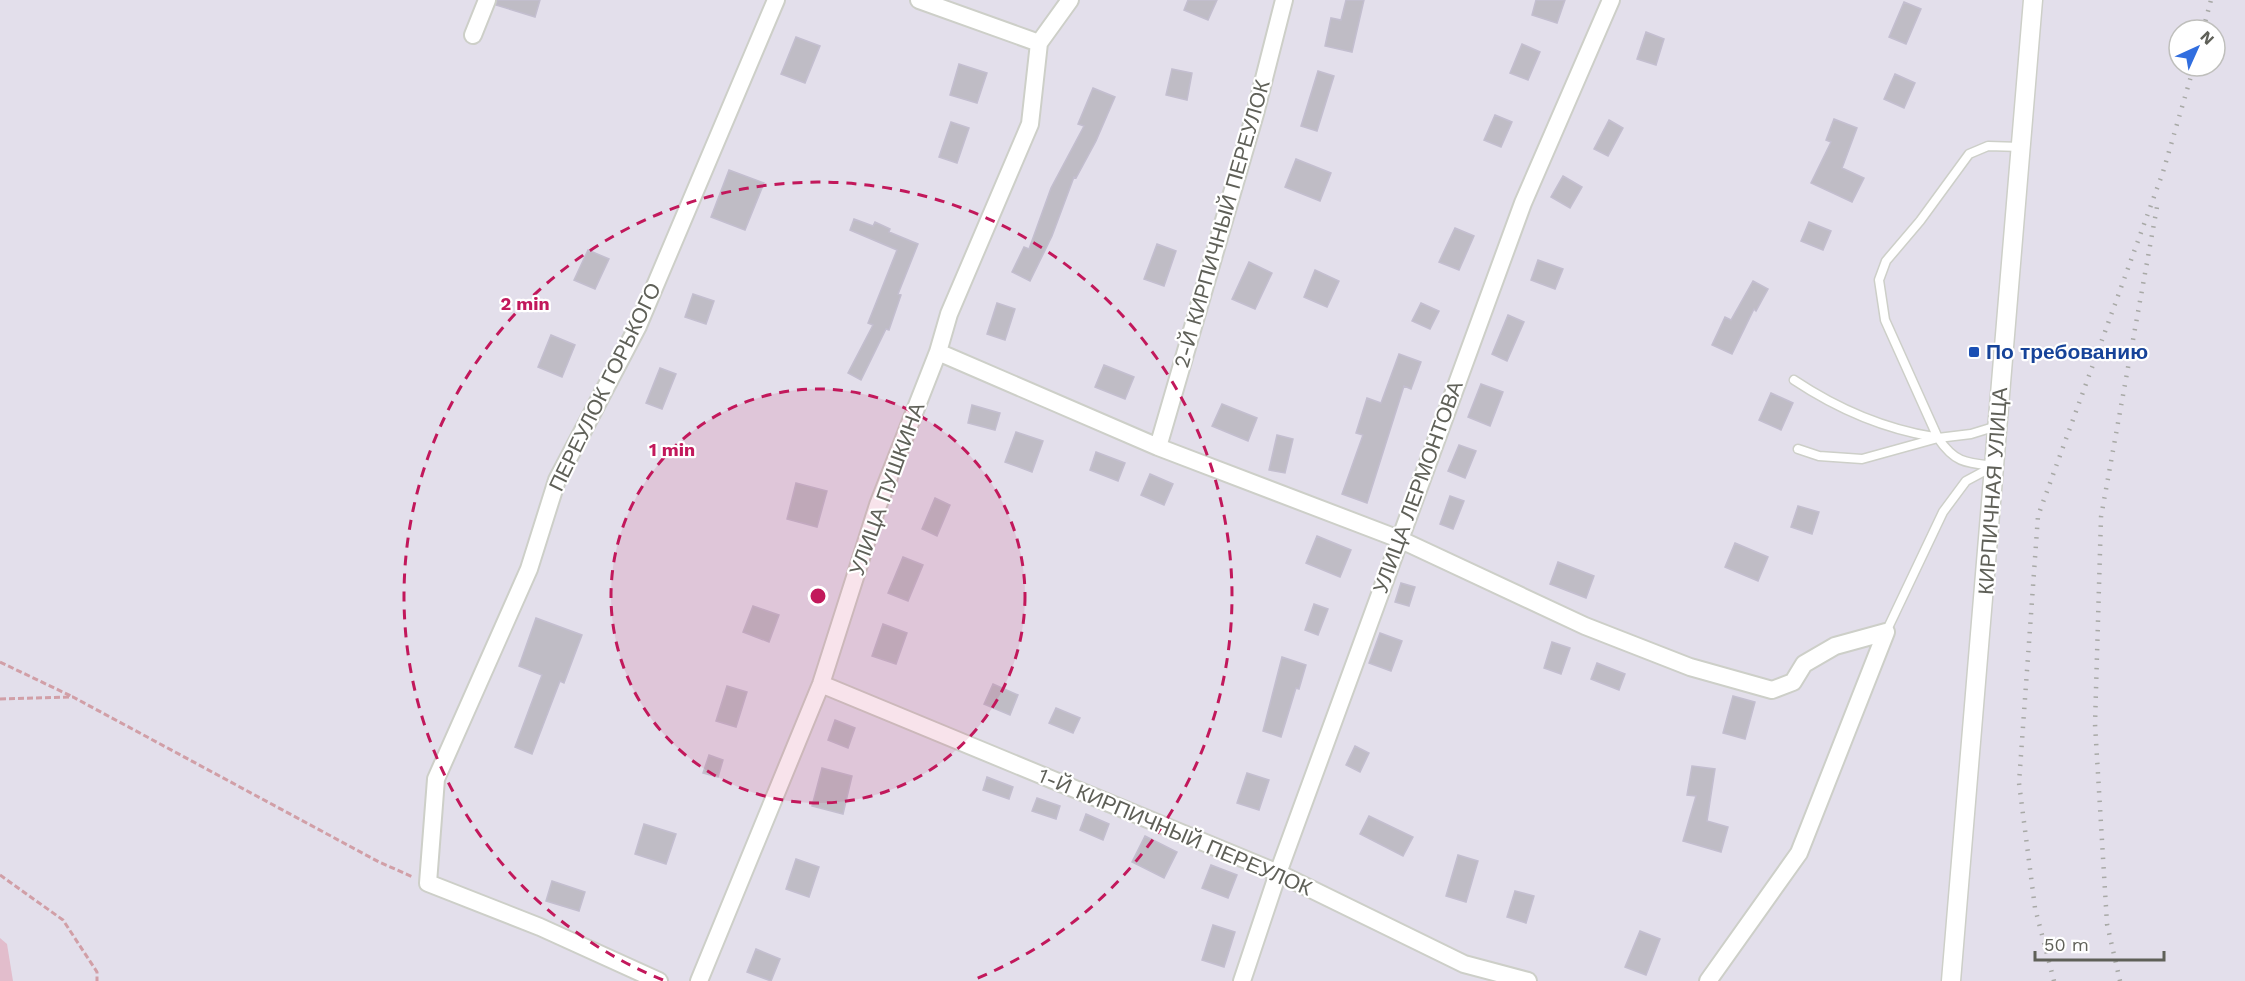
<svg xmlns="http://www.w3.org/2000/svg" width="2245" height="981" viewBox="0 0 2245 981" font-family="'Work Sans',sans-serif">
	<rect width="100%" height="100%" fill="#e3dfeb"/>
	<path fill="#e2bdcc" d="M 0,938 L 7,944 L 13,981 L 0,981 Z"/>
	<path fill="#bfbcc5" stroke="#c3becf" stroke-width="1.5" d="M 497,0 L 540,0 L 535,17 L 496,5 Z
		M 1188,0 L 1217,0 L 1208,20 L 1184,10 Z
		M 1346,0 L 1364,0 L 1352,52 L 1325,46 L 1331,18 L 1341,20 Z
		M 1536,0 L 1565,0 L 1557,23 L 1532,15 Z
		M 1904,2 L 1921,9 L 1906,44 L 1889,37 Z
		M 1646,32 L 1664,39 L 1656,65 L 1637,59 Z
		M 796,37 L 820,46 L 805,83 L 781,74 Z
		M 1522,44 L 1540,52 L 1528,80 L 1510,73 Z
		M 959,64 L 987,73 L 977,103 L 950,95 Z
		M 1172,69 L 1192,73 L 1187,100 L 1166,95 Z
		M 1318,71 L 1334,76 L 1317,131 L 1301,126 Z
		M 1895,74 L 1915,83 L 1904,108 L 1884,99 Z
		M 1093,88 L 1115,97 L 1096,141 L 1076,178 L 1074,177 L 1052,236 L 1030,281 L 1012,272 L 1024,247 L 1029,249 L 1051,188 L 1084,126 L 1078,124 Z
		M 1495,115 L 1512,122 L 1501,147 L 1484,140 Z
		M 1834,119 L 1857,128 L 1842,168 L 1864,178 L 1852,202 L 1811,183 L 1831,142 L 1826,140 Z
		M 1609,120 L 1623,128 L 1608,156 L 1594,149 Z
		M 951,122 L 969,128 L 957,163 L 939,157 Z
		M 1296,159 L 1331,173 L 1320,201 L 1285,187 Z
		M 729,170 L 764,183 L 745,230 L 711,217 Z
		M 1563,176 L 1582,187 L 1570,208 L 1551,197 Z
		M 854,219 L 873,226 L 875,222 L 890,229 L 889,232 L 918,244 L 898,294 L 901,295 L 889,330 L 886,329 L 861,380 L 848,373 L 873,325 L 868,323 L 897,250 L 850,230 Z
		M 1809,222 L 1831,231 L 1823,250 L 1801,241 Z
		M 1455,228 L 1474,236 L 1459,270 L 1439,262 Z
		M 1157,244 L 1176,251 L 1164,286 L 1144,279 Z
		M 588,250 L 609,259 L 595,289 L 574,280 Z
		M 1538,260 L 1563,269 L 1555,289 L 1531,280 Z
		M 1249,262 L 1272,273 L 1255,309 L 1232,299 Z
		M 1315,270 L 1339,281 L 1327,307 L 1304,297 Z
		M 1753,281 L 1768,289 L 1756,311 L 1754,309 L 1732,354 L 1712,345 L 1725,317 L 1731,320 Z
		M 693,294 L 714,301 L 706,324 L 685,317 Z
		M 997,303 L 1015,309 L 1005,340 L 987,334 Z
		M 1421,303 L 1439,311 L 1430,329 L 1412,321 Z
		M 1508,315 L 1524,322 L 1507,361 L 1492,354 Z
		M 551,335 L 575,345 L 562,377 L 538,367 Z
		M 1399,354 L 1421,362 L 1411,389 L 1404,386 L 1367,503 L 1342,494 L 1363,435 L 1356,433 L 1367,398 L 1381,403 Z
		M 1104,365 L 1134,377 L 1125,399 L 1095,387 Z
		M 660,368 L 676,374 L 662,409 L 646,403 Z
		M 1481,384 L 1503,392 L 1490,426 L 1468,417 Z
		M 1771,393 L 1793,403 L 1781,430 L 1759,420 Z
		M 1222,404 L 1257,418 L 1248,441 L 1212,426 Z
		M 972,405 L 1000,413 L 995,430 L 968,423 Z
		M 1016,432 L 1043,441 L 1032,472 L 1005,462 Z
		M 1277,435 L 1293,439 L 1285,473 L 1269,470 Z
		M 1459,445 L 1476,451 L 1465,478 L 1448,471 Z
		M 1096,452 L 1125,463 L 1118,481 L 1090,470 Z
		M 1150,474 L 1173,484 L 1164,505 L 1141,495 Z
		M 796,483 L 827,491 L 817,527 L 787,519 Z
		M 1450,496 L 1464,501 L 1453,529 L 1440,524 Z
		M 935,498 L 950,505 L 937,536 L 922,529 Z
		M 1798,506 L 1819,512 L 1812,534 L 1791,527 Z
		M 1317,536 L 1351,550 L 1340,577 L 1306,563 Z
		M 1735,543 L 1768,557 L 1758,581 L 1725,567 Z
		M 903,557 L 923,565 L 908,601 L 888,593 Z
		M 1558,562 L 1594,576 L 1586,598 L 1550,584 Z
		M 1401,583 L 1415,587 L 1409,606 L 1395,602 Z
		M 1314,604 L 1328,609 L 1318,635 L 1305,630 Z
		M 753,606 L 779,615 L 769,642 L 743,632 Z
		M 536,618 L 582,635 L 564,683 L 560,681 L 532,754 L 515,747 L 542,675 L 519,666 Z
		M 883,624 L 907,633 L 896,664 L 872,656 Z
		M 1380,633 L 1402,641 L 1391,671 L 1369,663 Z
		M 1552,642 L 1570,648 L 1561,674 L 1544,668 Z
		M 1282,657 L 1306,665 L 1299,689 L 1296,688 L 1281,737 L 1263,731 Z
		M 1597,663 L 1625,674 L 1619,690 L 1591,679 Z
		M 993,684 L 1018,695 L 1010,715 L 984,704 Z
		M 727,686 L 747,692 L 736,727 L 716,721 Z
		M 1733,696 L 1755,702 L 1745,739 L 1723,733 Z
		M 1056,708 L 1080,718 L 1073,733 L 1049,723 Z
		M 835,720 L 855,728 L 848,748 L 828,740 Z
		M 1355,746 L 1369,753 L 1360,772 L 1346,765 Z
		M 709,755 L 723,760 L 718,777 L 703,773 Z
		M 1692,766 L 1715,769 L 1707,821 L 1728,827 L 1721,852 L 1683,841 L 1696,796 L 1687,795 Z
		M 822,768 L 852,776 L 843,814 L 812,806 Z
		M 1247,773 L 1269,780 L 1259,810 L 1237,803 Z
		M 987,777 L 1013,787 L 1009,799 L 983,790 Z
		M 1037,798 L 1060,806 L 1056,819 L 1032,811 Z
		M 1086,814 L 1109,824 L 1103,840 L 1080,830 Z
		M 1369,816 L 1413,837 L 1403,856 L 1360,834 Z
		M 644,824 L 676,834 L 666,864 L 635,854 Z
		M 1145,836 L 1177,852 L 1164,878 L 1132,862 Z
		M 1458,855 L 1478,861 L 1466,902 L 1446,896 Z
		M 796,859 L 819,867 L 809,897 L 786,889 Z
		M 1211,865 L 1237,875 L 1228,898 L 1202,888 Z
		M 552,881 L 585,892 L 579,911 L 546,901 Z
		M 1515,891 L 1534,896 L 1526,923 L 1507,917 Z
		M 1213,925 L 1235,932 L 1224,967 L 1202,960 Z
		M 1640,931 L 1660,939 L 1646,975 L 1625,967 Z
		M 756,949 L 780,959 L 771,981 L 747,972 Z"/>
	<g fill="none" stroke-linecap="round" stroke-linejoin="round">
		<defs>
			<path id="service" d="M 1794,380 C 1836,408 1885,429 1934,437
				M 1798,449 L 1819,456 L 1862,459 L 1938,438 L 1971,434 L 1997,426
				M 1994,466 C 1966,463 1955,463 1938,438 L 1885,320 L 1879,280 L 1886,261 L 1920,221 L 1969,154 L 1988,146 L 2021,147
				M 1886,632 L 1943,512 L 1966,481 L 1994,466"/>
			<path id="minor" d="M 919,0 L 1039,43
				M 473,35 L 487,0
				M 938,352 L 1158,447 L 1399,539 L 1585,626 L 1690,667 L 1772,690 L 1793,682 L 1804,664 L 1835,646 L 1886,632
				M 1158,447 L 1255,114 L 1284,0
				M 821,684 L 1278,873 L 1464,964 L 1528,981
				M 659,981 L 540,927 L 428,883 L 436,779 L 529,569 L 557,480 L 638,326 L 776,0
				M 699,981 L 821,684 L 878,505 L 938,352 L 949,314 L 1030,124 L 1039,43 L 1070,0
				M 1242,981 L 1278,873 L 1523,203 L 1611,0
				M 1708,981 L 1799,853 L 1886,632"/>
			<path id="tertiary" d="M 1951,981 L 2033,0"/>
		</defs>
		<use href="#service" stroke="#cdcfc8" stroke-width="11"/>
		<use href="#minor" stroke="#cdcfc8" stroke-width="20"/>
		<use href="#tertiary" stroke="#cdcfc8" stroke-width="21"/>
		<path stroke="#d19fa7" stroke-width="3" stroke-dasharray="6 3" stroke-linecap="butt" d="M 0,662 L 71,696
			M 0,699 L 73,697 L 379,862 L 413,877
			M 0,875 L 63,920 L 97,972 L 97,981"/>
		<use href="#service" stroke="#fff" stroke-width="8"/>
		<use href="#minor" stroke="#fff" stroke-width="16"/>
		<use href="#tertiary" stroke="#fff" stroke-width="18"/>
		<path stroke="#a8a9a6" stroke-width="4.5" stroke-dasharray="1.5 8" stroke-linecap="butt" d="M 2203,30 L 2211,0
			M 2054,981 L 2035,908 L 2019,783 L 2038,516 L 2163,172 L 2194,66
			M 2120,981 L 2107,924 L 2095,724 L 2101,517 L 2157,207"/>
	</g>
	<circle cx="818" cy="596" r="207" fill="#c2185b" fill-opacity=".12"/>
	<g fill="none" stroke="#c2185b" stroke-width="3" stroke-dasharray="10 8">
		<circle cx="818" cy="596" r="207"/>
		<path d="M663 980A414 414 0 1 1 973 980"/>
	</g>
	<rect fill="#1a4fb4" stroke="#fff" stroke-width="2" x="1968" y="346" width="12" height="12" rx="3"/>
	<g text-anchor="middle" stroke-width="4.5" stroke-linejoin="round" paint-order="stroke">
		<g font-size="21" fill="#5f6058" stroke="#fff">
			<text transform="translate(1222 224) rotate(-74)" y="7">2-Й КИРПИЧНЫЙ ПЕРЕУЛОК</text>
			<text transform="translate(605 387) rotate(-64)" y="7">ПЕРЕУЛОК ГОРЬКОГО</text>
			<text transform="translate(1418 487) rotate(-70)" y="7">УЛИЦА ЛЕРМОНТОВА</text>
			<text transform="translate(887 489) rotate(-70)" y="7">УЛИЦА ПУШКИНА</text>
			<text transform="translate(1993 491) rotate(-86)" y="7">КИРПИЧНАЯ УЛИЦА</text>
			<text transform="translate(1175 832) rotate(23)" y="7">1-Й КИРПИЧНЫЙ ПЕРЕУЛОК</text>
		</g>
		<g font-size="21" font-weight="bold" fill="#164399" stroke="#fff" text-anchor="start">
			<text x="1986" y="359">По требованию</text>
		</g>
	</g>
	<circle cx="818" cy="596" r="9" fill="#c2185b" stroke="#fff" stroke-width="3"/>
	<g font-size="18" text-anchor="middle" font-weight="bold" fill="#c2185b" stroke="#fff" stroke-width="4.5" stroke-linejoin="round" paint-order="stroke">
		<text x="525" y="310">2 min</text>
		<text x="672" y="456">1 min</text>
	</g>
	<g transform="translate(2197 48) rotate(45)"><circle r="28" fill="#ffffff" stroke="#bfbfbc" stroke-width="1.5"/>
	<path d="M0-4.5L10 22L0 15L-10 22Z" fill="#316edf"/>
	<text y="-9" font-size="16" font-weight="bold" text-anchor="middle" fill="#5f6058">N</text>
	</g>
	<path d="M2035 951v9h129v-9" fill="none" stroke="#5f6058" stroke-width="3"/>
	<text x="2044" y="951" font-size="18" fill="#5f6058" stroke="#ffffff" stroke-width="4.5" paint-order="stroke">50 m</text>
</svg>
